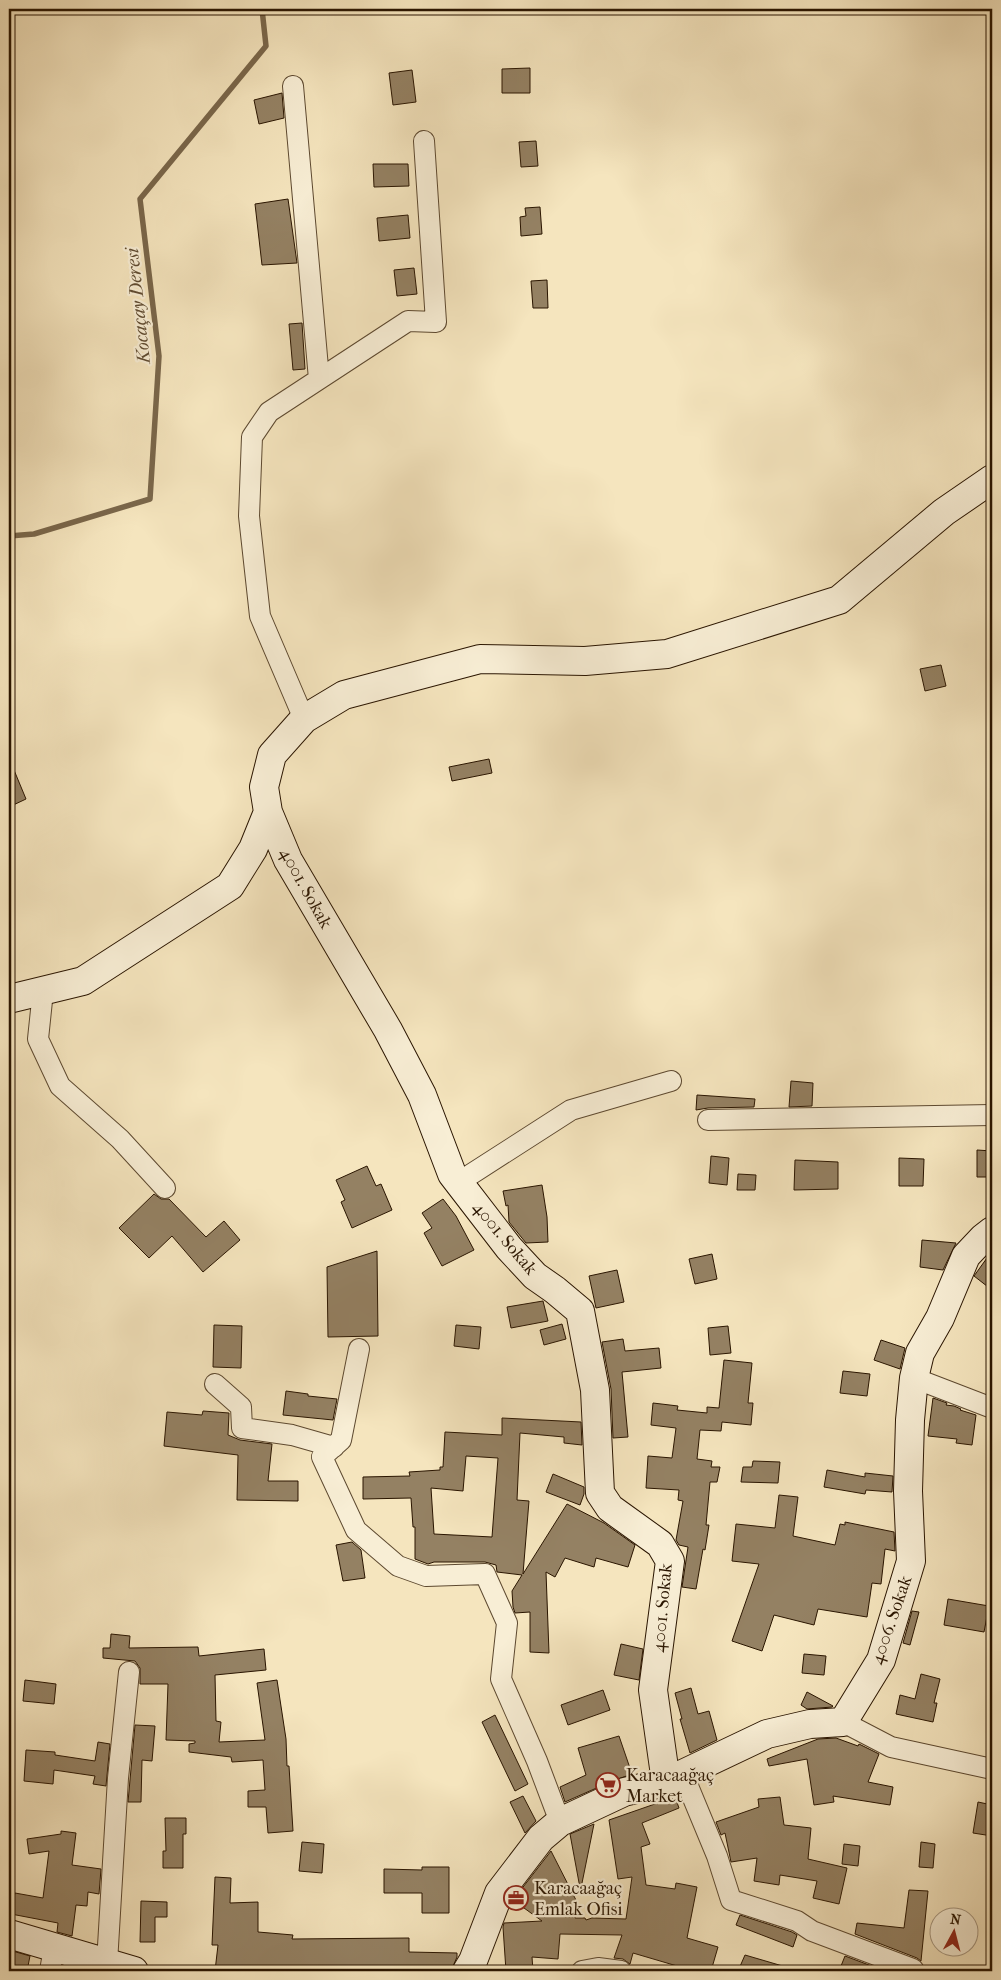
<svg xmlns="http://www.w3.org/2000/svg" width="1001" height="1980" viewBox="0 0 1001 1980" font-family="'IM FELL French Canon',serif">
	<rect width="100%" height="100%" fill="#f5e5be"/>
	<filter id="stains"><feTurbulence type="fractalNoise" baseFrequency=".004" numOctaves="4"/><feColorMatrix values="0 0 0 0 .2 0 0 0 0 .09 0 0 0 0 .02 0 0 0 .5 -.17"/></filter>
	<radialGradient id="worn" r=".72"><stop offset=".6" stop-color="#630" stop-opacity="0"/><stop offset="1" stop-color="#630" stop-opacity=".3"/></radialGradient>
	<g fill="none" stroke-linecap="round" stroke-linejoin="round">
		<path stroke="#7a674b" stroke-width="5.5" d="M 9,536 L 34,534 L 150,499 L 159,356 L 140,199 L 266,46 L 262,9"/>
	</g>
	<path fill="#948163" stroke="#2a1500" fill-rule="evenodd" d="M 530,68 L 530,93 L 502,93 L 502,69 Z
		M 412,70 L 416,102 L 393,105 L 389,73 Z
		M 282,93 L 284,118 L 259,124 L 254,100 Z
		M 536,141 L 538,166 L 521,167 L 519,142 Z
		M 373,164 L 408,164 L 409,186 L 374,187 Z
		M 288,199 L 297,263 L 262,265 L 255,204 Z
		M 540,207 L 542,234 L 521,236 L 520,217 L 526,216 L 525,208 Z
		M 408,215 L 410,238 L 379,241 L 377,218 Z
		M 414,268 L 417,294 L 397,296 L 394,270 Z
		M 547,280 L 548,308 L 533,308 L 531,281 Z
		M 302,323 L 305,369 L 293,370 L 289,324 Z
		M 941,665 L 946,686 L 925,691 L 920,669 Z
		M 9,758 L 26,799 L 9,807 Z
		M 489,759 L 492,773 L 452,781 L 449,767 Z
		M 791,1081 L 813,1083 L 812,1106 L 789,1107 Z
		M 697,1095 L 755,1099 L 754,1107 L 708,1108 L 696,1110 Z
		M 977,1150 L 992,1151 L 992,1177 L 977,1177 Z
		M 711,1156 L 729,1158 L 727,1185 L 709,1183 Z
		M 899,1158 L 924,1159 L 923,1186 L 899,1186 Z
		M 795,1160 L 838,1162 L 838,1189 L 794,1190 Z
		M 367,1166 L 376,1186 L 381,1184 L 392,1210 L 352,1228 L 341,1202 L 345,1200 L 336,1180 Z
		M 738,1174 L 756,1175 L 755,1190 L 737,1190 Z
		M 542,1185 L 547,1217 L 548,1242 L 526,1243 L 509,1222 L 508,1205 L 506,1206 L 503,1191 Z
		M 154,1194 L 161,1199 L 169,1199 L 206,1237 L 224,1221 L 240,1240 L 203,1272 L 172,1236 L 149,1258 L 119,1228 Z
		M 443,1199 L 456,1216 L 474,1250 L 442,1266 L 424,1233 L 432,1228 L 422,1213 Z
		M 922,1240 L 956,1243 L 943,1270 L 920,1267 Z
		M 377,1251 L 378,1336 L 328,1337 L 327,1267 Z
		M 992,1251 L 992,1290 L 974,1276 Z
		M 712,1254 L 717,1279 L 695,1284 L 689,1259 Z
		M 617,1270 L 624,1302 L 596,1308 L 589,1276 Z
		M 543,1301 L 548,1321 L 511,1328 L 507,1307 Z
		M 562,1324 L 566,1339 L 544,1345 L 540,1330 Z
		M 214,1325 L 242,1326 L 241,1368 L 213,1367 Z
		M 456,1325 L 481,1327 L 479,1349 L 454,1346 Z
		M 728,1326 L 731,1353 L 710,1355 L 708,1328 Z
		M 623,1339 L 625,1351 L 659,1348 L 661,1368 L 622,1372 L 628,1437 L 613,1438 L 611,1389 L 602,1342 Z
		M 881,1340 L 905,1348 L 900,1369 L 874,1360 Z
		M 724,1360 L 752,1363 L 748,1403 L 753,1403 L 751,1425 L 722,1422 L 721,1431 L 700,1430 L 697,1459 L 712,1461 L 711,1467 L 720,1467 L 717,1482 L 710,1482 L 706,1525 L 709,1525 L 705,1550 L 703,1549 L 696,1589 L 682,1587 L 688,1547 L 679,1545 L 676,1540 L 683,1501 L 678,1500 L 679,1490 L 646,1488 L 648,1456 L 672,1458 L 676,1428 L 651,1425 L 653,1403 L 678,1406 L 677,1410 L 707,1413 L 707,1407 L 719,1408 Z
		M 843,1371 L 870,1374 L 867,1396 L 840,1393 Z
		M 286,1391 L 308,1394 L 308,1396 L 337,1399 L 333,1420 L 283,1415 Z
		M 933,1398 L 947,1403 L 946,1405 L 954,1406 L 961,1409 L 960,1410 L 976,1415 L 972,1445 L 956,1443 L 957,1439 L 928,1436 Z
		M 203,1411 L 229,1413 L 228,1435 L 240,1440 L 272,1444 L 268,1481 L 298,1481 L 298,1501 L 237,1500 L 238,1455 L 164,1446 L 167,1412 L 202,1415 Z
		M 502,1418 L 581,1422 L 582,1445 L 564,1443 L 564,1437 L 520,1433 L 517,1500 L 529,1501 L 523,1574 L 567,1504 L 604,1523 L 635,1545 L 628,1567 L 596,1558 L 594,1567 L 565,1558 L 555,1577 L 546,1572 L 549,1653 L 530,1652 L 530,1612 L 515,1613 L 513,1607 L 512,1591 L 522,1575 L 497,1572 L 496,1565 L 485,1562 L 434,1562 L 428,1564 L 415,1559 L 415,1527 L 413,1527 L 411,1498 L 363,1499 L 363,1477 L 410,1476 L 409,1472 L 440,1470 L 440,1467 L 443,1467 L 445,1432 L 502,1435 ZM 466,1456 L 498,1458 L 492,1537 L 434,1534 L 431,1488 L 463,1491 Z
		M 753,1461 L 780,1462 L 778,1483 L 741,1482 L 743,1467 L 752,1467 Z
		M 827,1470 L 865,1477 L 865,1473 L 893,1476 L 892,1492 L 866,1490 L 865,1494 L 824,1487 Z
		M 553,1474 L 584,1487 L 584,1494 L 580,1505 L 546,1492 Z
		M 779,1495 L 798,1497 L 793,1536 L 835,1545 L 840,1524 L 845,1525 L 845,1522 L 894,1532 L 895,1551 L 885,1549 L 881,1584 L 872,1583 L 867,1617 L 818,1609 L 814,1625 L 774,1615 L 762,1651 L 732,1641 L 759,1564 L 732,1561 L 736,1524 L 775,1528 Z
		M 352,1542 L 361,1550 L 365,1578 L 343,1581 L 336,1545 Z
		M 948,1599 L 989,1606 L 984,1632 L 944,1625 Z
		M 912,1611 L 919,1612 L 910,1645 L 903,1643 Z
		M 111,1634 L 130,1636 L 129,1648 L 198,1647 L 199,1656 L 264,1649 L 266,1670 L 215,1675 L 216,1721 L 221,1722 L 219,1742 L 265,1740 L 257,1683 L 277,1680 L 286,1739 L 287,1766 L 289,1766 L 293,1831 L 268,1833 L 266,1807 L 248,1807 L 248,1791 L 265,1790 L 263,1760 L 232,1762 L 231,1757 L 189,1752 L 189,1744 L 195,1743 L 195,1741 L 166,1740 L 168,1684 L 140,1684 L 140,1668 L 135,1661 L 103,1658 L 103,1648 L 110,1648 Z
		M 621,1644 L 643,1649 L 639,1680 L 614,1675 Z
		M 804,1654 L 826,1656 L 824,1675 L 802,1673 Z
		M 921,1674 L 940,1679 L 934,1703 L 937,1703 L 933,1722 L 896,1714 L 900,1695 L 915,1699 Z
		M 25,1680 L 56,1684 L 54,1704 L 23,1701 Z
		M 691,1688 L 698,1714 L 709,1711 L 717,1740 L 690,1753 L 680,1719 L 682,1719 L 675,1693 Z
		M 603,1690 L 610,1710 L 568,1725 L 561,1705 Z
		M 807,1692 L 833,1706 L 832,1707 L 807,1709 L 801,1705 Z
		M 495,1715 L 528,1784 L 515,1791 L 482,1722 Z
		M 135,1725 L 155,1726 L 152,1761 L 142,1760 L 141,1802 L 128,1802 Z
		M 619,1736 L 632,1774 L 604,1784 L 603,1776 L 601,1786 L 565,1802 L 560,1787 L 586,1775 L 578,1748 Z
		M 836,1738 L 858,1746 L 859,1744 L 879,1754 L 868,1782 L 893,1787 L 890,1805 L 833,1796 L 834,1802 L 814,1805 L 807,1759 L 769,1766 L 767,1759 L 818,1739 Z
		M 98,1742 L 110,1744 L 106,1786 L 93,1784 L 95,1776 L 54,1770 L 53,1784 L 24,1781 L 26,1750 L 55,1752 L 55,1755 L 95,1761 Z
		M 523,1796 L 536,1821 L 525,1833 L 510,1802 Z
		M 675,1797 L 679,1808 L 642,1823 L 650,1844 L 641,1847 L 646,1885 L 675,1889 L 676,1883 L 697,1887 L 687,1938 L 718,1947 L 711,1971 L 694,1971 L 633,1953 L 630,1964 L 623,1959 L 614,1958 L 622,1935 L 560,1934 L 558,1959 L 532,1957 L 533,1971 L 506,1971 L 503,1927 L 504,1923 L 542,1921 L 513,1900 L 551,1851 L 578,1904 L 575,1918 L 585,1918 L 586,1920 L 592,1918 L 626,1919 L 632,1877 L 618,1879 L 609,1820 Z
		M 780,1797 L 784,1825 L 811,1828 L 808,1859 L 847,1868 L 839,1904 L 813,1898 L 817,1881 L 780,1875 L 779,1885 L 754,1881 L 757,1858 L 731,1862 L 725,1833 L 721,1835 L 716,1822 L 759,1807 L 758,1799 Z
		M 978,1802 L 992,1805 L 992,1836 L 973,1833 Z
		M 165,1818 L 186,1818 L 186,1834 L 183,1834 L 183,1868 L 163,1868 L 163,1851 L 166,1851 Z
		M 594,1824 L 581,1888 L 580,1888 L 570,1834 Z
		M 61,1831 L 76,1833 L 72,1865 L 101,1869 L 99,1894 L 88,1892 L 87,1906 L 76,1905 L 72,1936 L 57,1932 L 58,1923 L 11,1914 L 15,1893 L 43,1898 L 49,1851 L 29,1854 L 27,1839 L 61,1834 Z
		M 302,1842 L 324,1844 L 322,1873 L 299,1871 Z
		M 921,1842 L 935,1844 L 933,1868 L 919,1867 Z
		M 844,1844 L 860,1846 L 858,1866 L 842,1864 Z
		M 422,1867 L 449,1867 L 449,1913 L 422,1913 L 422,1893 L 384,1893 L 384,1869 L 422,1870 Z
		M 215,1877 L 231,1878 L 230,1903 L 258,1902 L 258,1932 L 293,1935 L 292,1939 L 409,1938 L 409,1952 L 457,1953 L 457,1957 L 451,1971 L 401,1970 L 401,1971 L 289,1971 L 245,1968 L 244,1971 L 215,1971 L 218,1945 L 212,1945 Z
		M 909,1890 L 928,1891 L 921,1961 L 917,1958 L 855,1934 L 857,1923 L 904,1928 Z
		M 141,1901 L 167,1902 L 167,1917 L 155,1917 L 155,1942 L 140,1942 Z
		M 740,1915 L 792,1932 L 797,1935 L 793,1947 L 736,1925 Z
		M 9,1950 L 30,1956 L 27,1971 L 9,1971 Z
		M 745,1955 L 786,1967 L 786,1971 L 738,1971 Z
		M 845,1956 L 885,1971 L 839,1971 Z"/>
	<g fill="none" stroke-linecap="round" stroke-linejoin="round">
		<defs>
			<path id="street" d="M 293,86 L 319,379
				M 304,719 L 260,616 L 249,516 L 252,437 L 269,412 L 408,321 L 436,322 L 424,141
				M 43,991 L 38,1039 L 60,1086 L 120,1139 L 165,1188
				M 708,1120 L 992,1115
				M 459,1182 L 571,1110 L 671,1081
				M 359,1349 L 341,1440 L 322,1457 L 356,1530 L 398,1566 L 426,1576 L 485,1574 L 507,1623 L 501,1679 L 537,1761 L 560,1822
				M 914,1378 L 992,1408
				M 215,1384 L 241,1407 L 242,1428 L 292,1435 L 334,1447
				M 843,1722 L 891,1747 L 992,1769
				M 683,1774 L 717,1856 L 731,1900 L 797,1921 L 812,1931 L 913,1969 L 914,1971
				M 107,1963 L 118,1778 L 129,1672
				M 50,1971 L 54,1948
				M 582,1971 L 598,1968 L 621,1971"/>
			<path id="secondary" d="M 268,812 L 288,860 L 388,1030 L 422,1095 L 452,1174 L 509,1248 L 535,1276 L 555,1290 L 580,1311 L 595,1390 L 600,1493 L 610,1508 L 660,1544 L 670,1561 L 653,1690 L 666,1782
				M 9,999 L 83,981 L 230,886 L 253,849 L 268,812 L 264,787 L 272,755 L 304,719 L 344,695 L 480,659 L 585,661 L 667,654 L 839,600 L 944,512 L 992,479
				M 9,1934 L 134,1971
				M 467,1971 L 473,1961 L 499,1893 L 541,1838 L 560,1822 L 624,1792 L 666,1782 L 767,1734 L 810,1724 L 843,1722 L 881,1660 L 911,1561 L 908,1491 L 910,1420 L 914,1378 L 920,1353 L 940,1318 L 966,1256 L 983,1238 L 992,1231"/>
		</defs>
		<use href="#street" stroke="#5d4930" stroke-width="22"/>
		<use href="#secondary" stroke="#2a1500" stroke-width="30"/>
		<use href="#street" stroke="#f8eed5" stroke-width="20"/>
		<use href="#secondary" stroke="#f8eed5" stroke-width="28"/>
	</g>
	<defs>
		<symbol id="supermarket-ring" viewBox="-11 -11 22 22"><circle r="9.5" fill="#f8eed5" stroke="#8f2418" stroke-width="1.5"/><path d="M-6-5.5h2.5l.6 2H6L4.5 2H-2.5L-4.4-4H-6ZM-1.5 3.2a1.3 1.3 0 1 0 .1 0ZM3 3.2a1.3 1.3 0 1 0 .1 0Z" fill="#8f2418"/></symbol>
		<symbol id="office-ring" viewBox="-11 -11 22 22"><circle r="9.5" fill="#f8eed5" stroke="#8f2418" stroke-width="1.5"/><path d="M-6-3h4V-5.5h4V-3h4V5H-6ZM-1-4.5V-3h2v-1.5ZM-6 0V1H6V0Z" fill="#8f2418"/></symbol>
	</defs>
	<g fill-rule="evenodd">
		<use href="#supermarket-ring" x="594" y="1771" width="28" height="28"/>
		<use href="#office-ring" x="502" y="1884" width="28" height="28"/>
	</g>
	<g text-anchor="middle" stroke-width="4.5" stroke-linejoin="round" paint-order="stroke">
		<g font-size="18" fill="#2a1500" stroke="#f8eed5">
			<text transform="translate(306 888) rotate(61)" y="6">4001. Sokak</text>
			<text transform="translate(505 1238) rotate(50)" y="6">4001. Sokak</text>
			<text transform="translate(662 1608) rotate(-85)" y="6">4001. Sokak</text>
			<text transform="translate(891 1620) rotate(-71)" y="6">4006. Sokak</text>
		</g>
		<g font-size="18" fill="#2a1500" stroke="#f8eed5" text-anchor="start">
			<text x="626" y="1781">Karacaağaç<tspan x="626" dy="21">Market</tspan></text>
			<text x="534" y="1894">Karacaağaç<tspan x="534" dy="21">Emlak Ofisi</tspan></text>
		</g>
		<g font-size="19" font-style="italic" fill="#604c32" stroke="#f8eed5">
			<text transform="translate(137 306) rotate(-96)" y="7">Kocaçay Deresi</text>
		</g>
	</g>
	<rect width="1001" height="1980" fill="none" stroke="#f5e5be" stroke-width="30"/>
	<rect x="10" y="10" width="981" height="1960" fill="none" stroke="#2a1500" stroke-width="2.5"/>
	<rect x="15" y="15" width="971" height="1950" fill="none" stroke="#2a1500"/>
	<g transform="translate(954 1932) rotate(7)"><circle r="24" fill="#f8eed5" stroke="#a69780"/>
	<path d="M0-4L9 19L0 12L-9 19Z" fill="#8f2418"/>
	<text y="-8" font-size="14" font-weight="bold" text-anchor="middle" fill="#2a1500">N</text>
	</g>
	<rect width="100%" height="100%" filter="url(#stains)"/>
	<rect width="100%" height="100%" fill="url(#worn)"/>
</svg>
